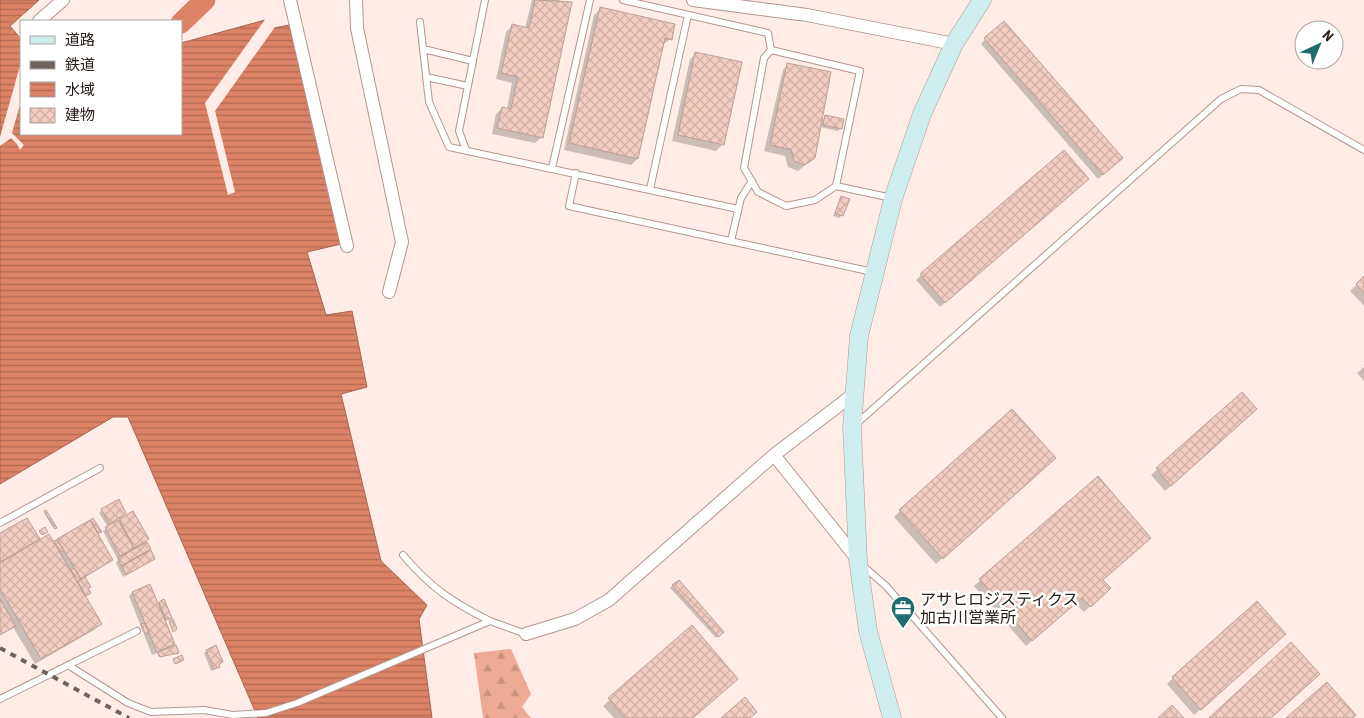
<svg xmlns="http://www.w3.org/2000/svg" width="1364" height="718" viewBox="0 0 1364 718" font-family="'Roboto Condensed','Noto Sans JP',sans-serif">
	<defs>
		<pattern id="forest-firs" width="22" height="20" patternUnits="userSpaceOnUse" patternTransform="scale(1.25)"><rect width="22" height="20" fill="#eeaa95"/><path d="M5 1l3.5 6h-7zM16 11l3.5 6h-7z" fill="#cc9280"/></pattern>
		<pattern id="water-rules" width="6" height="5" patternUnits="userSpaceOnUse" patternTransform="scale(1.25)"><rect width="6" height="5" fill="#db8267"/><path d="M0 2.5h6" fill="none" stroke="#b26a54"/></pattern>
		<pattern id="building-cross-hatch" width="8" height="8" patternUnits="userSpaceOnUse" patternTransform="scale(1.25)"><rect width="8" height="8" fill="#f3ccc0"/><path d="M0 0l8 8M0 8l8-8" fill="none" stroke="#d0afa4"/></pattern>
	</defs>
	<rect width="100%" height="100%" fill="#ffece6"/>
	<path fill="url(#forest-firs)" d="M 511,649 L 531,694 L 522,707 L 531,718 L 483,718 L 474,653 Z"/>
	<path fill="url(#water-rules)" stroke="#a66550" d="M 0,0 L 39,0 L 10,26 L 21,39 L 21,134 L 181,134 L 181,43 L 265,20 L 274,28 L 289,25 L 341,244 L 307,252 L 326,315 L 352,311 L 367,387 L 341,394 L 381,561 L 427,605 L 419,619 L 432,718 L 258,718 L 128,417 L 113,417 L 0,484 Z"/>
	<path fill="#ffece6" d="M 266,18 L 275,27 L 215,111 L 235,192 L 228,195 L 205,103 Z
		M 21,62 L 21,101 L 12,133 L 24,145 L 20,150 L 17,144 L 11,138 L 0,146 L 0,137 Z"/>
	<path fill="#0003" d="M 532,0 L 558,0 L 571,3 L 542,137 L 535,143 L 492,134 L 496,114 L 502,108 L 507,109 L 512,83 L 496,79 L 506,32 L 512,26 L 525,28 Z
		M 600,9 L 671,39 L 662,45 L 637,159 L 631,165 L 564,150 L 594,15 Z
		M 985,39 L 1117,163 L 1098,179 L 981,44 Z
		M 696,53 L 723,144 L 716,151 L 672,141 L 690,59 Z
		M 789,64 L 821,121 L 825,117 L 841,128 L 838,131 L 820,127 L 814,158 L 798,171 L 788,167 L 785,156 L 764,151 L 783,70 Z
		M 1063,152 L 1083,183 L 940,307 L 916,280 Z
		M 841,197 L 842,215 L 839,218 L 833,216 Z
		M 1364,278 L 1364,306 L 1350,291 Z
		M 1364,367 L 1364,381 L 1357,373 Z
		M 1242,394 L 1249,416 L 1165,491 L 1151,475 Z
		M 1048,464 L 936,564 L 894,517 L 900,511 Z
		M 1098,478 L 1103,594 L 1084,612 L 1075,603 L 1026,646 L 974,586 Z
		M 102,510 L 125,513 L 115,521 L 116,523 L 133,513 L 148,539 L 145,542 L 154,559 L 123,577 L 116,563 L 118,560 L 103,531 L 108,527 L 99,513 Z
		M 46,512 L 56,528 L 54,529 L 44,513 Z
		M 93,519 L 99,533 L 96,534 L 112,560 L 84,578 L 88,594 L 84,596 L 100,624 L 94,630 L 35,664 L 13,627 L 0,635 L 0,535 L 38,539 L 33,543 L 54,544 Z
		M 673,585 L 722,632 L 716,638 L 670,588 Z
		M 133,592 L 158,605 L 165,601 L 171,618 L 164,621 L 174,643 L 169,649 L 176,653 L 159,657 L 157,653 L 152,655 L 129,596 Z
		M 692,627 L 692,718 L 614,718 L 603,706 Z
		M 1278,640 L 1194,715 L 1167,684 L 1173,678 Z
		M 207,651 L 222,662 L 216,669 L 211,671 L 204,653 Z"/>
	<g fill="none" stroke-linecap="round" stroke-linejoin="round">
		<path stroke="#db8267" stroke-width="21" d="M 181,23 L 205,0"/>
	</g>
	<path fill="url(#building-cross-hatch)" stroke="#bc9f96" d="M 535,0 L 572,2 L 543,138 L 497,128 L 502,107 L 511,109 L 518,77 L 501,73 L 512,24 L 529,28 Z
		M 600,7 L 675,24 L 672,40 L 665,38 L 638,159 L 569,143 Z
		M 1004,21 L 1123,158 L 1103,175 L 984,38 Z
		M 695,52 L 742,62 L 724,145 L 678,135 Z
		M 787,63 L 831,72 L 815,158 L 805,165 L 794,161 L 791,150 L 770,145 Z
		M 825,115 L 844,119 L 842,129 L 823,125 Z
		M 1064,150 L 1089,179 L 945,303 L 920,274 Z
		M 841,196 L 850,199 L 843,216 L 835,213 Z
		M 1364,276 L 1364,293 L 1356,284 Z
		M 1242,392 L 1257,409 L 1171,486 L 1156,468 Z
		M 1012,409 L 1056,458 L 943,559 L 899,510 Z
		M 1098,476 L 1151,538 L 1103,580 L 1111,588 L 1091,607 L 1082,598 L 1032,641 L 979,579 Z
		M 119,499 L 126,513 L 110,524 L 101,509 Z
		M 46,510 L 57,528 L 55,529 L 44,511 Z
		M 133,511 L 149,539 L 134,548 L 119,519 Z
		M 27,518 L 40,539 L 0,562 L 0,533 Z
		M 93,518 L 102,532 L 98,533 L 90,520 Z
		M 90,520 L 113,560 L 81,579 L 57,539 Z
		M 118,520 L 134,548 L 120,556 L 105,527 Z
		M 45,527 L 48,532 L 42,535 L 39,531 Z
		M 49,534 L 102,624 L 41,659 L 0,589 L 0,563 Z
		M 57,540 L 64,551 L 61,552 L 54,541 Z
		M 147,542 L 151,549 L 121,566 L 118,558 Z
		M 151,550 L 155,559 L 126,575 L 122,566 Z
		M 74,568 L 81,579 L 77,582 L 71,570 Z
		M 85,577 L 91,587 L 88,588 L 91,593 L 86,596 L 78,582 Z
		M 679,580 L 724,632 L 719,637 L 672,585 Z
		M 150,584 L 175,644 L 157,652 L 132,592 Z
		M 0,599 L 16,626 L 0,635 Z
		M 164,599 L 172,618 L 166,620 L 159,602 Z
		M 1257,601 L 1286,634 L 1201,710 L 1172,677 Z
		M 173,619 L 177,629 L 173,632 L 169,621 Z
		M 145,623 L 149,632 L 145,634 L 141,624 Z
		M 692,625 L 738,679 L 693,718 L 625,718 L 608,698 Z
		M 1291,642 L 1320,674 L 1271,718 L 1209,718 Z
		M 176,645 L 179,653 L 160,657 L 158,652 Z
		M 216,645 L 223,662 L 219,664 L 220,667 L 214,669 L 206,650 Z
		M 182,655 L 184,660 L 175,664 L 173,659 Z
		M 1327,682 L 1356,715 L 1353,718 L 1286,718 Z
		M 745,697 L 757,712 L 750,718 L 721,718 Z
		M 1172,705 L 1184,718 L 1158,718 Z"/>
	<g fill="none" stroke-linecap="round" stroke-linejoin="round">
		<defs>
			<path id="lane" d="M 623,0 L 768,33 L 771,50
				M 420,22 L 429,102 L 449,147 L 738,209
				M 423,49 L 473,61
				M 771,50 L 860,71 L 836,186 L 815,200 L 786,206 L 758,192 L 744,168 L 764,58 Z
				M 426,77 L 468,86
				M 466,150 L 459,131 L 485,0
				M 552,168 L 590,0
				M 576,173 L 569,206 L 873,272
				M 836,186 L 892,198
				M 650,189 L 688,15
				M 731,241 L 741,198 L 752,181
				M 855,425 L 1221,99 L 1241,89 L 1259,90 L 1364,150
				M 0,523 L 100,468
				M 403,555 C 431,588 452,602 490,621
				M 862,565 L 886,586 L 1002,718
				M 68,665 L 128,703 L 151,712 L 204,710 L 233,715 L 266,713 L 297,703 L 490,621 L 526,634
				M 0,699 L 137,631"/>
			<path id="street" d="M 290,0 L 347,246
				M 356,0 L 357,28 L 402,242 L 389,292
				M 693,0 L 807,15 L 954,44
				M 39,21 L 63,0
				M 774,455 L 858,560
				M 526,634 L 575,619 L 609,600 L 774,455 L 855,393"/>
			<path id="secondary" d="M 892,718 L 868,631 L 858,560 L 852,427 L 859,336 L 893,199 L 922,114 L 954,44 L 982,0"/>
		</defs>
		<use href="#lane" stroke="#b3968d" stroke-width="8"/>
		<use href="#street" stroke="#b3968d" stroke-width="14"/>
		<use href="#secondary" stroke="#b3968d" stroke-width="19"/>
		<use href="#lane" stroke="#fff" stroke-width="6"/>
		<use href="#street" stroke="#fff" stroke-width="12"/>
		<use href="#secondary" stroke="#cdedee" stroke-width="18"/>
		<path stroke="#6f625d" stroke-width="4" stroke-dasharray="6 6" stroke-linecap="butt" d="M 0,648 L 129,718"/>
	</g>
	<defs>
		<symbol id="office-pin" viewBox="-11 -11 22 30"><path d="M0 17L-7.5 6A9.5 9.5 0 1 1 7.5 6Z" fill="#1f6b6d" stroke="#fff"/><path d="M-6-3h4V-5.5h4V-3h4V5H-6ZM-1-4.5V-3h2v-1.5ZM-6 0V1H6V0Z" fill="#fff"/></symbol>
	</defs>
	<g fill-rule="evenodd">
		<use href="#office-pin" x="889" y="594" width="28" height="38"/>
	</g>
	<g text-anchor="middle" stroke-width="5" stroke-linejoin="round" paint-order="stroke">
		<g font-size="16" fill="#2b201c" stroke="#fff" text-anchor="start">
			<text x="920" y="605">アサヒロジスティクス<tspan x="920" dy="18">加古川営業所</tspan></text>
		</g>
	</g>
	<rect x="20" y="20" width="162" height="115" fill="#ffffff" stroke="#aaa6a4"/>
	<rect x="30" y="36" width="25" height="8" fill="#cdedee" stroke="#aaa6a4"/>
	<text x="65" y="45" font-size="15" fill="#2b201c">道路</text>
	<rect x="30" y="61" width="25" height="8" fill="#6f625d" stroke="#aaa6a4"/>
	<text x="65" y="70" font-size="15" fill="#2b201c">鉄道</text>
	<rect x="30" y="82" width="25" height="15" fill="url(#water-rules)" stroke="#aaa6a4"/>
	<text x="65" y="95" font-size="15" fill="#2b201c">水域</text>
	<rect x="30" y="108" width="25" height="15" fill="url(#building-cross-hatch)" stroke="#aaa6a4"/>
	<text x="65" y="120" font-size="15" fill="#2b201c">建物</text>
	<g transform="translate(1319 45) rotate(44)"><circle r="24" fill="#ffffff" stroke="#aaa6a4"/>
	<path d="M0-4L9 19L0 12L-9 19Z" fill="#1f6b6d"/>
	<text y="-8" font-size="14" font-weight="bold" text-anchor="middle" fill="#2b201c">N</text>
	</g>
</svg>
